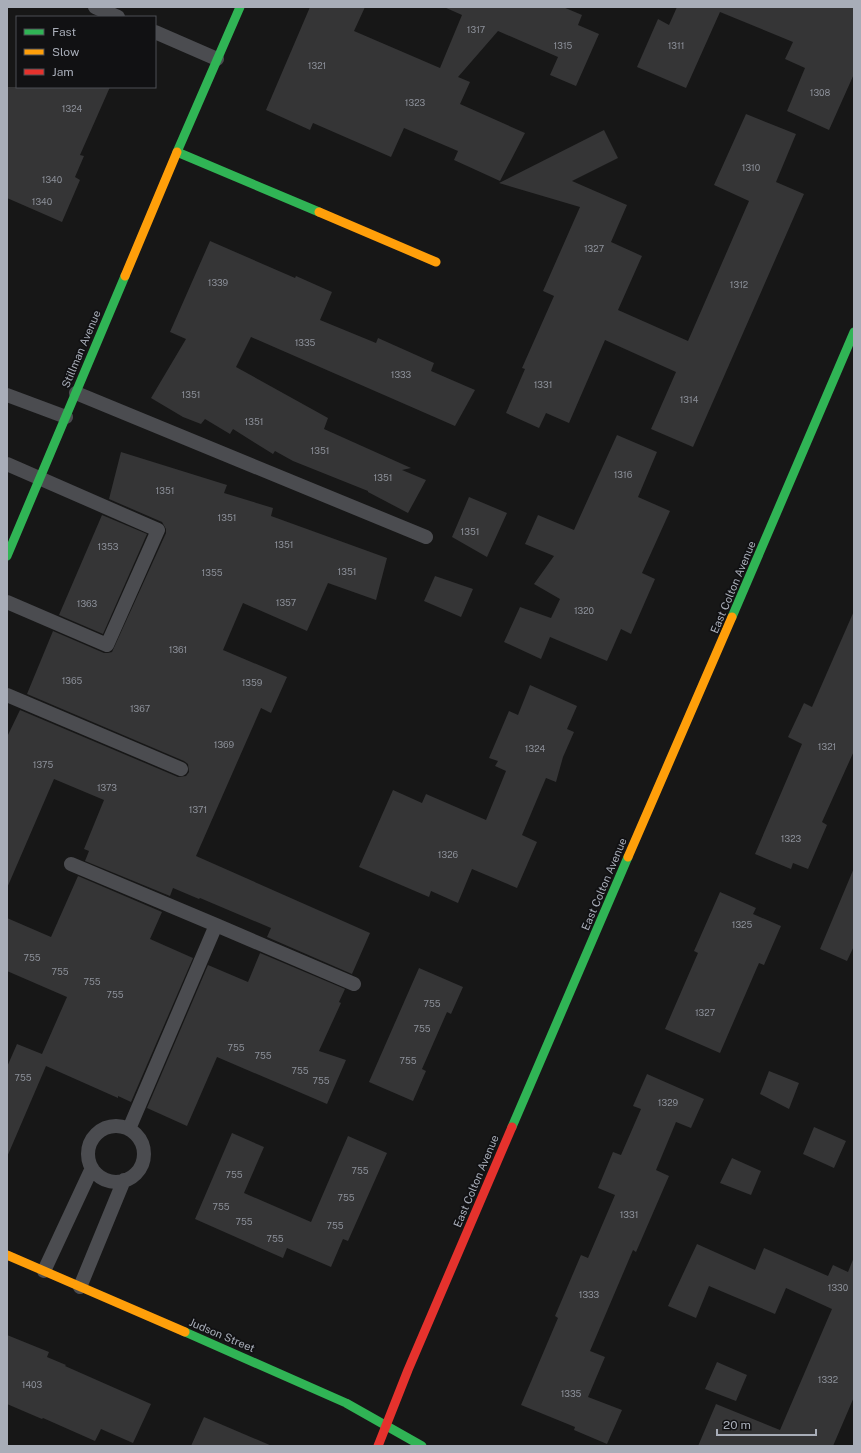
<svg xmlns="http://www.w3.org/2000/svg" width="861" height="1453" viewBox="0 0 861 1453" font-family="'Public Sans',sans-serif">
	<rect width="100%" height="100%" fill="#171717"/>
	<path fill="#353536" d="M 310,7 L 365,7 L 354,31 L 440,68 L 462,15 L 444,7 L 563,7 L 582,15 L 578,25 L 599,34 L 576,86 L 550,75 L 558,57 L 498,31 L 458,77 L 470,82 L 460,104 L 525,133 L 500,181 L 454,160 L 458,151 L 404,128 L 391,157 L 313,123 L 310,130 L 266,110 Z
		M 677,7 L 854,7 L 854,74 L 829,130 L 787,111 L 805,68 L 785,59 L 793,42 L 720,12 L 686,88 L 637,67 L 658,19 L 669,25 Z
		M 7,87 L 110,87 L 80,155 L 84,156 L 75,177 L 80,180 L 62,222 L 7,198 Z
		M 746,114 L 796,134 L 776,182 L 804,194 L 693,447 L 651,429 L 676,372 L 605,340 L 569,423 L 546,413 L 539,428 L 506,413 L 525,369 L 522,368 L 554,296 L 543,291 L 580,207 L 499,183 L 604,130 L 618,158 L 572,181 L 627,205 L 611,242 L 642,256 L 618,310 L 688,341 L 749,201 L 714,185 Z
		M 210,241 L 295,278 L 296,276 L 332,292 L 320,320 L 376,343 L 378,338 L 434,363 L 431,371 L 475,390 L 455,426 L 251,337 L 236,367 L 328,418 L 324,429 L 411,468 L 402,470 L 426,480 L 408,513 L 368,492 L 368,491 L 293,461 L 275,451 L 273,454 L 233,429 L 230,434 L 205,419 L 201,424 L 183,417 L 151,398 L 186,339 L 170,332 Z
		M 617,435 L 657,452 L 638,497 L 670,511 L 642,573 L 655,579 L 631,634 L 621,629 L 607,661 L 550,637 L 541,659 L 504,642 L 520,607 L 551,618 L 560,599 L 534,584 L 554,556 L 525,544 L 538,515 L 574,530 Z
		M 121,452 L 227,485 L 224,493 L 273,508 L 271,516 L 387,558 L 376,600 L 328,583 L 307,631 L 243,603 L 223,650 L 287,677 L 271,713 L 261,708 L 196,856 L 370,933 L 352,974 L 267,937 L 271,928 L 200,898 L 199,899 L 173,888 L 170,896 L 85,861 L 89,851 L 84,849 L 104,800 L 54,779 L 7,888 L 7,737 L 20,710 L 178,777 L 186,776 L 189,772 L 188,764 L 184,761 L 27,694 L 53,631 L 104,653 L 108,653 L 112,652 L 166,533 L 166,529 L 162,522 L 109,499 Z
		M 469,497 L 507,513 L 487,557 L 452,537 Z
		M 102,515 L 147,534 L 103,634 L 59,615 Z
		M 435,576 L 473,589 L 461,617 L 424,601 Z
		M 854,611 L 854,751 L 822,822 L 827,825 L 808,869 L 793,863 L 791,869 L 755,854 L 802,744 L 788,737 L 804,703 L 812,707 Z
		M 530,685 L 577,706 L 567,729 L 574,732 L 563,757 L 556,782 L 546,778 L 522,835 L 537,842 L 517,888 L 472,869 L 458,903 L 431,891 L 429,897 L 359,867 L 393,790 L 422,803 L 426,794 L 486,820 L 506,771 L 495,766 L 498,761 L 489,758 L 509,711 L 518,715 Z
		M 854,868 L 854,946 L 847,961 L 820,949 Z
		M 78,876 L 162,912 L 150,939 L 193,958 L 131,1102 L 118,1096 L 118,1098 L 46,1066 L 7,1157 L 7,1067 L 17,1044 L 42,1054 L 67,997 L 7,971 L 7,918 L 51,937 Z
		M 720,892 L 756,908 L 753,914 L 781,926 L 764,965 L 759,963 L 720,1053 L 665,1029 L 698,953 L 694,951 Z
		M 260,953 L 345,989 L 339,1002 L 341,1003 L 319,1051 L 346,1060 L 327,1104 L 217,1057 L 187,1126 L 147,1108 L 208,965 L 248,982 Z
		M 419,968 L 463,987 L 451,1014 L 447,1012 L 422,1069 L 426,1071 L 413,1101 L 369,1082 Z
		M 769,1071 L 799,1083 L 789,1109 L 760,1094 Z
		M 647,1074 L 704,1099 L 691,1128 L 676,1122 L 656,1170 L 669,1176 L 636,1252 L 633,1250 L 590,1351 L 605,1357 L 588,1397 L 622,1410 L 607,1444 L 574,1430 L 575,1427 L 521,1405 L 558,1318 L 555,1316 L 581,1255 L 588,1258 L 615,1195 L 598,1188 L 613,1152 L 621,1155 L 641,1109 L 633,1106 Z
		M 814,1127 L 846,1141 L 834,1168 L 803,1154 Z
		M 232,1133 L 264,1147 L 244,1193 L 311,1222 L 348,1136 L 387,1153 L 348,1241 L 343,1239 L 331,1267 L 287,1248 L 283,1258 L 195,1219 Z
		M 732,1158 L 761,1171 L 751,1195 L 720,1183 Z
		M 697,1244 L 755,1270 L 764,1248 L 828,1276 L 833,1265 L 848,1272 L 854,1257 L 854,1397 L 833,1446 L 698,1446 L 716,1404 L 780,1430 L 832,1309 L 786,1288 L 775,1314 L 709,1286 L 696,1318 L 668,1306 Z
		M 7,1335 L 49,1352 L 47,1357 L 66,1365 L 65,1366 L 151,1404 L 133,1443 L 101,1429 L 95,1441 L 43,1418 L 42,1419 L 7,1404 Z
		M 717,1362 L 747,1375 L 736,1401 L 705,1389 Z
		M 204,1417 L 272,1446 L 191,1446 Z"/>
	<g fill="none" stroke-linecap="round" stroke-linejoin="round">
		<path stroke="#4b4c50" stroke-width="14" d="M 95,7 L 118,17
			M 155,32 L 217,59
			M 76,393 L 426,537
			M 7,395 L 66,417
			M 7,464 L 158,530 L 107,645 L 7,602
			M 7,695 L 181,769
			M 71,864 L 216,925
			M88 1154a28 28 0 1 1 56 0a28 28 0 1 1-56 0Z
			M 129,1129 L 216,925 L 354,984
			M 44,1271 L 92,1168
			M 80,1287 L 124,1180"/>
		<path stroke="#30b455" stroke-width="9" d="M 240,7 L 177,152 L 319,212
			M 7,556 L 125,276
			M 732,617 L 854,332
			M 512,1127 L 628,857
			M 185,1332 L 346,1403 L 422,1446"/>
		<path stroke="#ff9f0a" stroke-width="9" d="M 319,212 L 436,262
			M 125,276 L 177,152
			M 628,857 L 732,617
			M 7,1255 L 185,1332"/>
		<path stroke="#e5322d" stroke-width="9" d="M 378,1446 L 408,1370 L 512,1127"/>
	</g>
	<g text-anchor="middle" stroke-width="3.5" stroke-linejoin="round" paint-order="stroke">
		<g font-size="9" fill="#8b8f98">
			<text x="476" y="33">1317</text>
			<text x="563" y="49">1315</text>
			<text x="676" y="49">1311</text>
			<text x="317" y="69">1321</text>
			<text x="820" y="96">1308</text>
			<text x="415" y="106">1323</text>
			<text x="72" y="112">1324</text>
			<text x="751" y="171">1310</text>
			<text x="52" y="183">1340</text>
			<text x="42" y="205">1340</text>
			<text x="594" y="252">1327</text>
			<text x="218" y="286">1339</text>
			<text x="739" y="288">1312</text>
			<text x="305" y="346">1335</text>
			<text x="401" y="378">1333</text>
			<text x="543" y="388">1331</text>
			<text x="191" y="398">1351</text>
			<text x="689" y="403">1314</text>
			<text x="254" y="425">1351</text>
			<text x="320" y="454">1351</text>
			<text x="623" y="478">1316</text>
			<text x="383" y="481">1351</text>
			<text x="165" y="494">1351</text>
			<text x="227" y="521">1351</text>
			<text x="470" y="535">1351</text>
			<text x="284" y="548">1351</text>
			<text x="108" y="550">1353</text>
			<text x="347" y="575">1351</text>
			<text x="212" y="576">1355</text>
			<text x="286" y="606">1357</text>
			<text x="87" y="607">1363</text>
			<text x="584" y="614">1320</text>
			<text x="178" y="653">1361</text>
			<text x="72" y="684">1365</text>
			<text x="252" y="686">1359</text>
			<text x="140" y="712">1367</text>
			<text x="224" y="748">1369</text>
			<text x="827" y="750">1321</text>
			<text x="535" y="752">1324</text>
			<text x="43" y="768">1375</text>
			<text x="107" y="791">1373</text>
			<text x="198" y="813">1371</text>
			<text x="791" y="842">1323</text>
			<text x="448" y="858">1326</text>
			<text x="742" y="928">1325</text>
			<text x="32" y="961">755</text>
			<text x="60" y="975">755</text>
			<text x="92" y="985">755</text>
			<text x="115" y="998">755</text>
			<text x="432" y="1007">755</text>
			<text x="705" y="1016">1327</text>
			<text x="422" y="1032">755</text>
			<text x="236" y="1051">755</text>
			<text x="263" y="1059">755</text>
			<text x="408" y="1064">755</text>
			<text x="300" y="1074">755</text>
			<text x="23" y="1081">755</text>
			<text x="321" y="1084">755</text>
			<text x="668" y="1106">1329</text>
			<text x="360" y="1174">755</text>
			<text x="234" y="1178">755</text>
			<text x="346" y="1201">755</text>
			<text x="221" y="1210">755</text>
			<text x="629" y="1218">1331</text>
			<text x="244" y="1225">755</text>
			<text x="335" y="1229">755</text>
			<text x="275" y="1242">755</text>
			<text x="838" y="1291">1330</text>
			<text x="589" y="1298">1333</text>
			<text x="828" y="1383">1332</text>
			<text x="32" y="1388">1403</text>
			<text x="571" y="1397">1335</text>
		</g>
		<g font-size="11" fill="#a8adb8" stroke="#111113">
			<text transform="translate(81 349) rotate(-67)" y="4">Stillman Avenue</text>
			<text transform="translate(733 587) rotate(-67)" y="4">East Colton Avenue</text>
			<text transform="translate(604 884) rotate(-67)" y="4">East Colton Avenue</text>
			<text transform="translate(476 1181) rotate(-67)" y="4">East Colton Avenue</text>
			<text transform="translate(222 1335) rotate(23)" y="4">Judson Street</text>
		</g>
	</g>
	<rect width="861" height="1453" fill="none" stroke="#a8adb8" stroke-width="16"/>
	<rect x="16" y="16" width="140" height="72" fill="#111113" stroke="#4d4f55"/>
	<rect x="24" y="29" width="20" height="6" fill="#30b455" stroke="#4d4f55"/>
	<text x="52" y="36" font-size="12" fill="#a8adb8">Fast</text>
	<rect x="24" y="49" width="20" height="6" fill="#ff9f0a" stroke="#4d4f55"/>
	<text x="52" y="56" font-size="12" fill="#a8adb8">Slow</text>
	<rect x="24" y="69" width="20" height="6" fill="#e5322d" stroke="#4d4f55"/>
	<text x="52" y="76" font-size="12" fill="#a8adb8">Jam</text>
	<path d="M717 1429v6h99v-6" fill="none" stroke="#a8adb8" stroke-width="2"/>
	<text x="723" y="1429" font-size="12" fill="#a8adb8" stroke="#111113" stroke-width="3" paint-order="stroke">20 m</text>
</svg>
